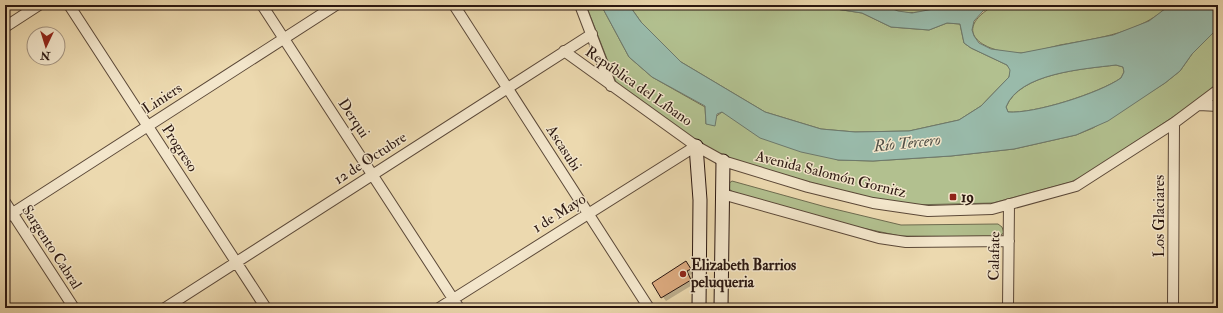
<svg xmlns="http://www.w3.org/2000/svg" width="1223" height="313" viewBox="0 0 1223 313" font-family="'IM FELL Double Pica',serif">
	<rect width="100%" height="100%" fill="#ecd9af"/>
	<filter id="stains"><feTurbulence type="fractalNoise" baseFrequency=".005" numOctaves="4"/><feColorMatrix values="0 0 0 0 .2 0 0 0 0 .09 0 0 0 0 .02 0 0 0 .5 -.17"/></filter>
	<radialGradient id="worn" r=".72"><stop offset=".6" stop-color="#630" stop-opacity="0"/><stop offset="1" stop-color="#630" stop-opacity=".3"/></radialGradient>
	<path fill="#b2c08f" stroke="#6e6c50" d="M 586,5 L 601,5 L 629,57 L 652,77 L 705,107 L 706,124 L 722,112 L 838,160 L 873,161 L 951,156 L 1014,149 L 1076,135 L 1093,128 L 1165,83 L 1180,71 L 1192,54 L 1218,28 L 1218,83 L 1191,105 L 1085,175 L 1071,182 L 993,203 L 910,205 L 875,199 L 809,182 L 724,157 L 699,142 L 623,89 L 616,82 Z
		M 629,5 L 810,5 L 862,13 L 891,27 L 929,30 L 947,23 L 960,24 L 964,43 L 971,48 L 1007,65 L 1011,70 L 1009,77 L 981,106 L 959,120 L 909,131 L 855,132 L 821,129 L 765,112 L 681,62 L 641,22 Z
		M 883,5 L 955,5 C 933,9 903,20 883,5 Z
		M 995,5 L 1170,5 C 1140,33 1099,38 1060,45 C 1048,48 1034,52 1022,53 C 986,54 947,32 995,5 Z
		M 1116,65 L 1123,67 L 1124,72 L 1121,78 C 1099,93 1034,114 1008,112 L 1006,107 C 1020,73 1083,69 1116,65 Z
		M 732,181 L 826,207 L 901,225 L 998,224 L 1002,227 L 1004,233 L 997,237 L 900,236 L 848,225 L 733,192 L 729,189 L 728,184 Z"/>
	<path fill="#99baaa" stroke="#6d796c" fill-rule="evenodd" d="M 601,5 L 629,5 L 641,22 L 681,62 L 765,112 L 821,129 L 855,132 L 909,131 L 959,120 L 981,106 L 1009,77 L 1010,70 L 1007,65 L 971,48 L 964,43 L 960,24 L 947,23 L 929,30 L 891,27 L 862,13 L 810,5 L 883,5 L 898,11 L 912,13 L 955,5 L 995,5 L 983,11 L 974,21 L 972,30 L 974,36 L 979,43 L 991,49 L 1021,53 L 1113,35 L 1149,21 L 1170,5 L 1218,5 L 1218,28 L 1192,54 L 1180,71 L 1165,83 L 1108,121 L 1076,135 L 1014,149 L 951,156 L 873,161 L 838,160 L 801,152 L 760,138 L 722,112 L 717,114 L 715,126 L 706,124 L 705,106 L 652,77 L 629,57 ZM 1116,65 L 1123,67 L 1124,72 L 1121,78 C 1100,93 1034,114 1008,112 L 1006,107 C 1019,73 1084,69 1116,65 Z"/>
	<path fill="#0003" d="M 686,262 L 694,273 L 690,275 L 694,284 L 666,301 L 653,284 Z"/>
	<path fill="#dba97e" stroke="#2b1710" d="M 686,261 L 691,269 L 687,271 L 691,280 L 661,298 L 652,283 Z"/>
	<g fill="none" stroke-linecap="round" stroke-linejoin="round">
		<defs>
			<path id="street" d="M 69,5 L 266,308
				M 262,5 L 459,308
				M 454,5 L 649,308
				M 580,5 L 611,86
				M 5,27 L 39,5
				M 564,51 L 696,146 L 723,161 L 808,187 L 873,203 L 928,211 L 992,209 L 1076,186 L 1174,123 L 1218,90
				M 1199,105 L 1218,106
				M 722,194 L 879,238 L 906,242 L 1009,241
				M 5,202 L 74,308
				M 5,218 L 336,5
				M 165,308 L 592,34
				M 439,308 L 696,146
				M 1008,308 L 1009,204
				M 1173,308 L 1174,123"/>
			<path id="secondary" d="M 696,146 L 700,200 L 699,308
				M 721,308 L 723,161"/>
		</defs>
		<use href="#street" stroke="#5b4838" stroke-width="12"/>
		<use href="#secondary" stroke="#2b1710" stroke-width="15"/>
		<use href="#street" stroke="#f3e6cb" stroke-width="10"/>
		<use href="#secondary" stroke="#f3e6cb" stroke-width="13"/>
	</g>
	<g fill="#8f2418" stroke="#f3e6cb" stroke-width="1.5">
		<rect x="949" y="193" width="8" height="8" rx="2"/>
		<circle cx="683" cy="274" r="4"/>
	</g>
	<g text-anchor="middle" stroke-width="3" stroke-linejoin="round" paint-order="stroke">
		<g font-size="15" fill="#2b1710" stroke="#f3e6cb">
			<text transform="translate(639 86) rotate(35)" y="5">República del Líbano</text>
			<text transform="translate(162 98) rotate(-33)" y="5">Liniers</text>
			<text transform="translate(354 118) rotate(56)" y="5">Derqui</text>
			<text transform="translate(180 148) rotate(57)" y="5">Progreso</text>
			<text transform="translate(564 148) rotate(57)" y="5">Ascasubi</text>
			<text transform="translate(370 158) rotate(-33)" y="5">12 de Octubre</text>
			<text transform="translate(831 174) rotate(14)" y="5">Avenida Salomón Gornitz</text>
			<text transform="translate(559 213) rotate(-32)" y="5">1 de Mayo</text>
			<text transform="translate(1159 216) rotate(-90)" y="5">Los Glaciares</text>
			<text transform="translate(52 247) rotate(57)" y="5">Sargento Cabral</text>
			<text transform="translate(994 256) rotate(-89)" y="5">Calafate</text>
		</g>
		<g font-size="15" font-weight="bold" fill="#2b1710" stroke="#f3e6cb" text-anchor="start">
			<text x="961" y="202">19</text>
			<text x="691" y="270">Elizabeth Barrios<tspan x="691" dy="17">peluqueria</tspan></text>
		</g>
		<g font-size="16" font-style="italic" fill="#525046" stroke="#f3e6cb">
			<text transform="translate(907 142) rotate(-6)" y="6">Río Tercero</text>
		</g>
	</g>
	<rect width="1223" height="313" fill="none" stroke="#ecd9af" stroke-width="20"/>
	<rect x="6" y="6" width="1211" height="301" fill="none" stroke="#2b1710" stroke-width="2"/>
	<rect x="10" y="10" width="1203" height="293" fill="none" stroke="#2b1710"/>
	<g transform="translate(46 46) rotate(184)"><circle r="19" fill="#f3e6cb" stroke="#a39380"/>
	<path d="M0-3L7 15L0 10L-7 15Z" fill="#8f2418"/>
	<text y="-6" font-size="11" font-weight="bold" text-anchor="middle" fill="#2b1710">N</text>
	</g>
	<rect width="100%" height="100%" filter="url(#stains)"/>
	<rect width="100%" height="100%" fill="url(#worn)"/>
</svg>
